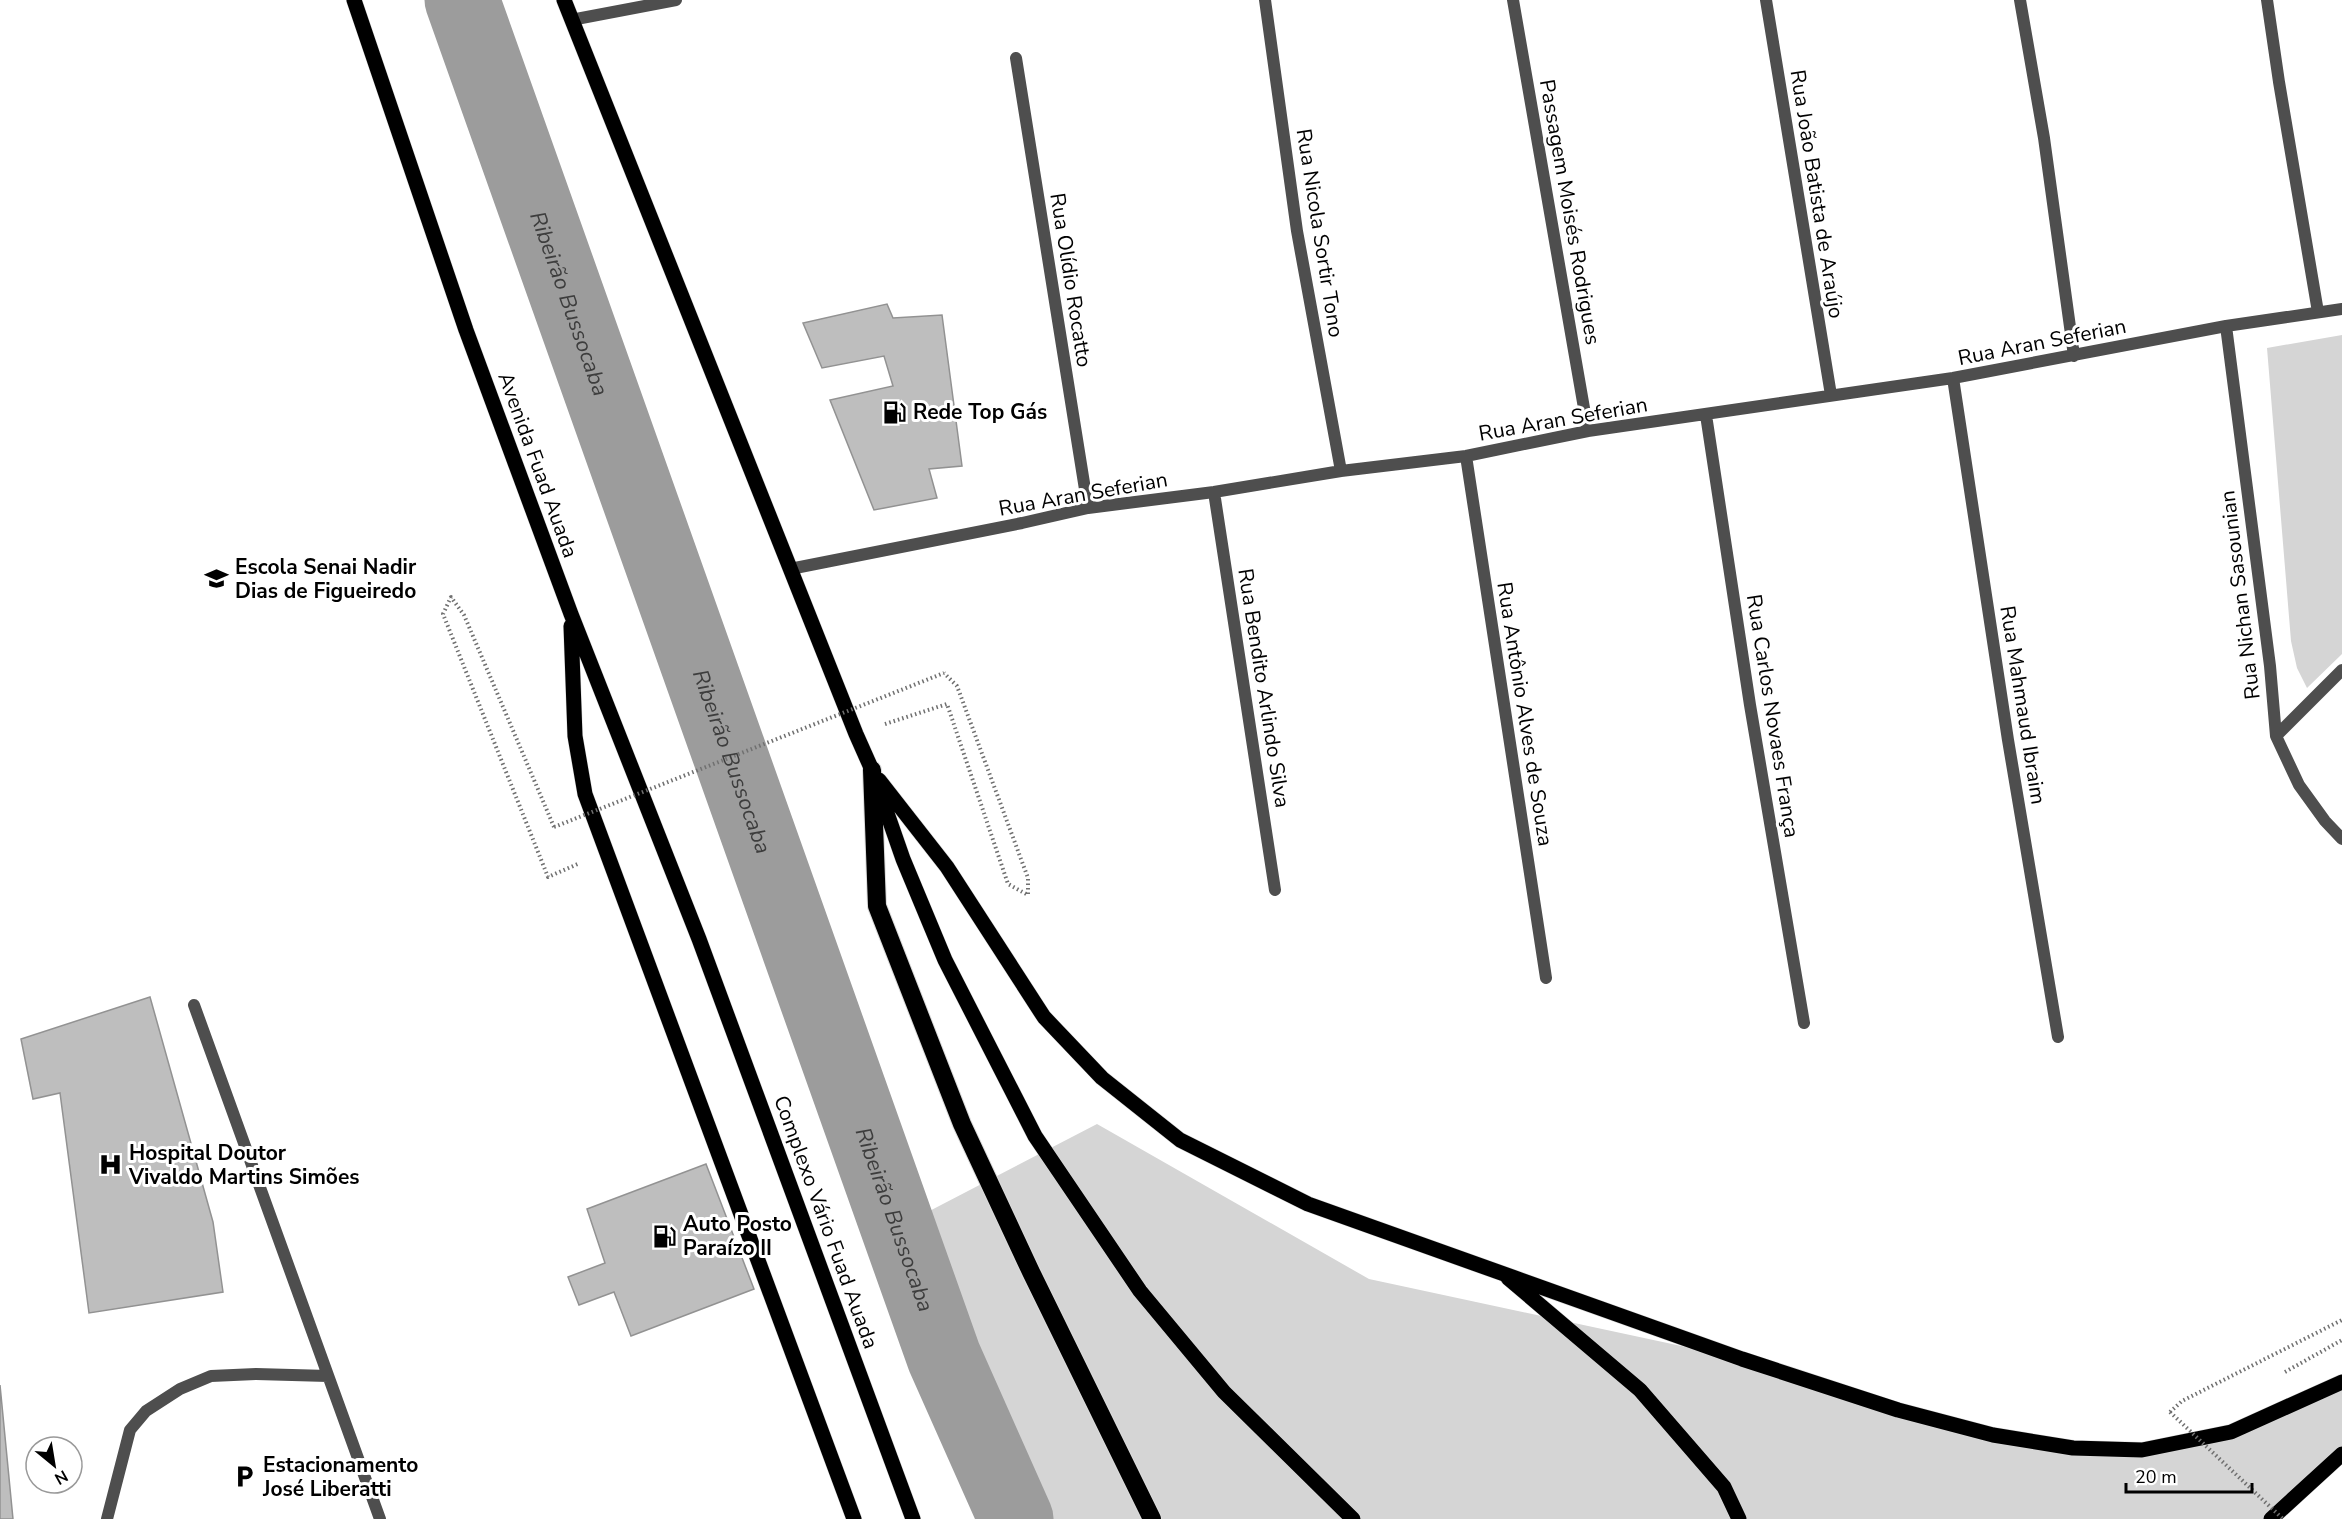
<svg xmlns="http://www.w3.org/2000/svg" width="2342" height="1519" viewBox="0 0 2342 1519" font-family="'Nunito Sans',sans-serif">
	<rect width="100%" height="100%" fill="#fff"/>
	<path fill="#d5d5d5" d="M 2342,335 L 2342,654 L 2307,688 L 2297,668 L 2291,641 L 2267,348 Z
		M 1097,1124 L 1369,1279 L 1742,1359 L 1993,1435 L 2142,1450 L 2231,1432 L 2342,1382 L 2342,1454 L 2271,1519 L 1039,1519 L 1023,1491 L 916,1218 Z"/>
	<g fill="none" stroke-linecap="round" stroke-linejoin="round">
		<path stroke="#9c9c9c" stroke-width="75" id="s1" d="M 462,0 L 944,1357 L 1016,1519"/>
	</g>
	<path fill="#bebebe" stroke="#929292" stroke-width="1.5" d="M 887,304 L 893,318 L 942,315 L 962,466 L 929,469 L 937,498 L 874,510 L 830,400 L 893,386 L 884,356 L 822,368 L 803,323 Z
		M 150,997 L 213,1222 L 223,1292 L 89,1313 L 60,1093 L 33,1099 L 21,1039 Z
		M 706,1164 L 754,1289 L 631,1336 L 614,1292 L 579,1305 L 568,1277 L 605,1263 L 587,1209 Z
		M 0,1385 L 13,1519 L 0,1519 Z"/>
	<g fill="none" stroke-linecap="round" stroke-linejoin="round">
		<defs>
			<path id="primary" d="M 354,0 L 466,330 L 571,614 L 699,939 L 913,1519
				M 564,0 L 856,734 L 872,770 L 903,859 L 945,960 L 1035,1136 L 1140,1291 L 1224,1392 L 1353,1519
				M 571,626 L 575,736 L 585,794 L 854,1519
				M 879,780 L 947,867 L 1044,1017 L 1102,1078 L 1180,1140 L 1308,1204 L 1742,1359 L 1898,1410 L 1993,1435 L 2073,1448 L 2142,1450 L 2231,1432 L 2342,1382
				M 1508,1278 L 1640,1390 L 1724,1487 L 1739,1519
				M 2271,1519 L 2342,1454"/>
			<path id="highway" d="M 872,770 L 877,906 L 962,1124 L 1031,1272 L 1152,1519"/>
		</defs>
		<use href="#primary" stroke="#dbdbdb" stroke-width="16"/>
		<use href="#highway" stroke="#dbdbdb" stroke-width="20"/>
		<path stroke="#707070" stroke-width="4" stroke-dasharray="1.5 3" stroke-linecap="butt" d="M 885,724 L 947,704 L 1008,884 L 1028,895 L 1028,878 L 957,686 L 944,673
			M 554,827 L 464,615 L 451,597 L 443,614 L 548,877 L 580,863
			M 2285,1372 L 2342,1340
			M 2170,1412 L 2182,1401 L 2342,1320"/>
		<path stroke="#4e4e4e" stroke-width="12" d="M 1265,0 L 1297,231 L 1341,471
			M 1513,0 L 1588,431
			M 1766,0 L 1831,395
			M 2020,0 L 2044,138 L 2074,356
			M 2267,0 L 2279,82 L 2318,312
			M 571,20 L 676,0
			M 1016,58 L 1088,508
			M 2226,326 L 2270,666 L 2276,736 L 2299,785 L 2325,821 L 2342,839
			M 1953,378 L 2008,740 L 2058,1037
			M 1706,415 L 1750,705 L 1804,1023
			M 1466,456 L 1546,978
			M 1214,492 L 1275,890
			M 790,569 L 1022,523 L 1088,508 L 1214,492 L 1341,471 L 1466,456 L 1588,431 L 1953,378 L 2226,326 L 2342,309
			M 2276,736 L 2342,670
			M 194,1005 L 380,1519
			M 107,1519 L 130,1430 L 146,1411 L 180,1389 L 211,1376 L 256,1374 L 328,1376"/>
		<use href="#primary" stroke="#000" stroke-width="15"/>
		<use href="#highway" stroke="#000" stroke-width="18"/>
		<path stroke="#707070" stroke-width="4" stroke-dasharray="1.5 3" stroke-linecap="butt" d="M 554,827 L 944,673
			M 2170,1412 L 2283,1519"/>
	</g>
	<defs>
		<symbol id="fuel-bare" viewBox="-9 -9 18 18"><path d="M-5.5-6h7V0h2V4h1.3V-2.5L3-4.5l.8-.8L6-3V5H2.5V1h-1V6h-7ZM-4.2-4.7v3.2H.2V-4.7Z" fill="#000" stroke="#fff" stroke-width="2.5" paint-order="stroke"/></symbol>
		<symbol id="university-bare" viewBox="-9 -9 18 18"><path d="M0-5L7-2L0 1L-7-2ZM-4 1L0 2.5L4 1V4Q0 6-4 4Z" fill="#000" stroke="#fff" stroke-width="2.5" paint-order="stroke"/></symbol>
		<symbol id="hospital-bare" viewBox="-9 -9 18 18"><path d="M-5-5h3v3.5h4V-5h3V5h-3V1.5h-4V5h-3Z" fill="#000" stroke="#fff" stroke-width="2.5" paint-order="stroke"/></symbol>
		<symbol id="parking-bare" viewBox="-9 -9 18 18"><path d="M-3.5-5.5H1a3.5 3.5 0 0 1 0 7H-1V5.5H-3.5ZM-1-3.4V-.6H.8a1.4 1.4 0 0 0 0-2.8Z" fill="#000" stroke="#fff" stroke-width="2.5" paint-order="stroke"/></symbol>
	</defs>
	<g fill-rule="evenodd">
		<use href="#fuel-bare" x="878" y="396" width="33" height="33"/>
		<use href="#university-bare" x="200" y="562" width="33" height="33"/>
		<use href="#hospital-bare" x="94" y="1148" width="33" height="33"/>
		<use href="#fuel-bare" x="648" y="1220" width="33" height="33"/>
		<use href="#parking-bare" x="228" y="1460" width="33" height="33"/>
	</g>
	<g text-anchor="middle" stroke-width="6" stroke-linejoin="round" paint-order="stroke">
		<g font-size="21" fill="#000" stroke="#fff">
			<text transform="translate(1817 194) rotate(81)" y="7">Rua João Batista de Araújo</text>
			<text transform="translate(1570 212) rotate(80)" y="7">Passagem Moisés Rodrigues</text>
			<text transform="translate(1320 233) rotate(81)" y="7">Rua Nicola Sortir Tono</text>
			<text transform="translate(1071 280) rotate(81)" y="7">Rua Olídio Rocatto</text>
			<text transform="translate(2042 342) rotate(-11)" y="7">Rua Aran Seferian</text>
			<text transform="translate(1563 419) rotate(-10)" y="7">Rua Aran Seferian</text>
			<text transform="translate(538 465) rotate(70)" y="7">Avenida Fuad Auada</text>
			<text transform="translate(1083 494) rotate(-10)" y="7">Rua Aran Seferian</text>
			<text transform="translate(2240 595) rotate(-97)" y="7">Rua Nichan Sasounian</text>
			<text transform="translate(1264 688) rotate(81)" y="7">Rua Bendito Arlindo Silva</text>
			<text transform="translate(2023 705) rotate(81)" y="7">Rua Mahmaud Ibraim</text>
			<text transform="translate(1525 714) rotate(81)" y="7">Rua Antônio Alves de Souza</text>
			<text transform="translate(1773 716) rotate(81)" y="7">Rua Carlos Novaes França</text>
			<text transform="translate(826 1222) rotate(70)" y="7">Complexo Vário Fuad Auada</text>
		</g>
		<g font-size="21" font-weight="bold" fill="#000" stroke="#fff" text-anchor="start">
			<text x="913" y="419">Rede Top Gás</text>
			<text x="235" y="574">Escola Senai Nadir<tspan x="235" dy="24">Dias de Figueiredo</tspan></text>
			<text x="129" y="1160">Hospital Doutor<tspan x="129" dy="24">Vivaldo Martins Simões</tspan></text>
			<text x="683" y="1231">Auto Posto<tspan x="683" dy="24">Paraízo II</tspan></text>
			<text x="263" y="1472">Estacionamento<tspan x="263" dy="24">José Liberatti</tspan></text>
		</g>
		<g font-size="22" font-style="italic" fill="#3d3d3d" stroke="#fff">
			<text dy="8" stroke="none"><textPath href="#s1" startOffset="322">Ribeirão Bussocaba</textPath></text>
			<text dy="8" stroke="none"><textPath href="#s1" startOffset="808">Ribeirão Bussocaba</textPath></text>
			<text dy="8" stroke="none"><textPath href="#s1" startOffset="1294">Ribeirão Bussocaba</textPath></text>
		</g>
	</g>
	<g transform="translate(54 1465) rotate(150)"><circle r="28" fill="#ffffff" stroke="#999999" stroke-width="1.5"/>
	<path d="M0-4.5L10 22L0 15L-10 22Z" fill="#000000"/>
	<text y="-9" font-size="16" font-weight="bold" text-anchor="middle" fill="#000000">N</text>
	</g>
	<path d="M2126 1483v9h126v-9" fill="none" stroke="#000000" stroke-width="3"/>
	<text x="2135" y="1483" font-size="18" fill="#000000" stroke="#ffffff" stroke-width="4.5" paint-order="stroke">20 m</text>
</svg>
